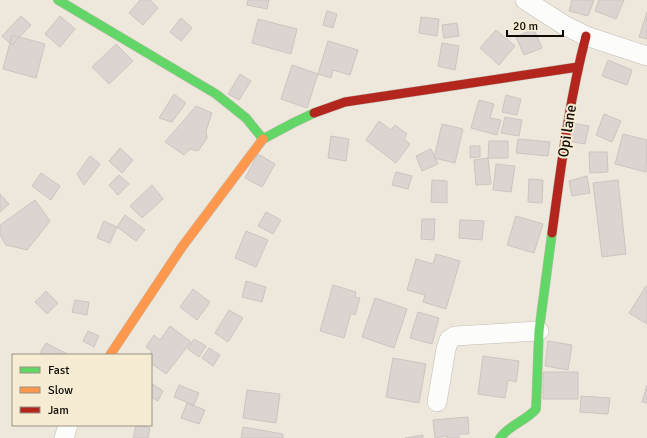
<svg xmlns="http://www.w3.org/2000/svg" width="647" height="438" viewBox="0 0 647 438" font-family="Signika,sans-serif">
	<rect width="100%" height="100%" fill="#eee8dc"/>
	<path fill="#dcd4d1" stroke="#ccc4c0" d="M 140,0 L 150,0 L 158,8 L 143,25 L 129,13 Z
		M 248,0 L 269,0 L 267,9 L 247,5 Z
		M 572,0 L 594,0 L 588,16 L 569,11 Z
		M 599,0 L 624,0 L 616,19 L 595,11 Z
		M 327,11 L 337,14 L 333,28 L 323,25 Z
		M 647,12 L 647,39 L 639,37 Z
		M 21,16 L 31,25 L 12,45 L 2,36 Z
		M 60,16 L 75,29 L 60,47 L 45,34 Z
		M 421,17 L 439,19 L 437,36 L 419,33 Z
		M 181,18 L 192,28 L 181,41 L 170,32 Z
		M 258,19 L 297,29 L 291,54 L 252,43 Z
		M 457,23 L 459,36 L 444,38 L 442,25 Z
		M 534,29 L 542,48 L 524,55 L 516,37 Z
		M 496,30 L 515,46 L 499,65 L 480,48 Z
		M 12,35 L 45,44 L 36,78 L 3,69 Z
		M 328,41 L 358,50 L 350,75 L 333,70 L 331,78 L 318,74 Z
		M 442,43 L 459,46 L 455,70 L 438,66 Z
		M 116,44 L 133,61 L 109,84 L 92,67 Z
		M 608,60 L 632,70 L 627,85 L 602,76 Z
		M 292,65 L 318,74 L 307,108 L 281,99 Z
		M 240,74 L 251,81 L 239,100 L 228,94 Z
		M 174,94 L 186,103 L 172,122 L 159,118 Z
		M 506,95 L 521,99 L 517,115 L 502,112 Z
		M 479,100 L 494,104 L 490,118 L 501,120 L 497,135 L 471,128 Z
		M 196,106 L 212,113 L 206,131 L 207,138 L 198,151 L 190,149 L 184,155 L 165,142 Z
		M 604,114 L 621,121 L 612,142 L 596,135 Z
		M 505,117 L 522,120 L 519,136 L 501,133 Z
		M 379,121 L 391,130 L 395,125 L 407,134 L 404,139 L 410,144 L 396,163 L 366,140 Z
		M 571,123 L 589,126 L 585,144 L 568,141 Z
		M 442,124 L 463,129 L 455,163 L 434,158 Z
		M 623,134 L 647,140 L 646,172 L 615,164 Z
		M 331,136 L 349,139 L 346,161 L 328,158 Z
		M 518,139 L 550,142 L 548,156 L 516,153 Z
		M 489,141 L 508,141 L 508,158 L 488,158 Z
		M 470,146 L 480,146 L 480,157 L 470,158 Z
		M 120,148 L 133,160 L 122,173 L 109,161 Z
		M 431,149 L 438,164 L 422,171 L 416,156 Z
		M 589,152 L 607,152 L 608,172 L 590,173 Z
		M 258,154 L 275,164 L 262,187 L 245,178 Z
		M 90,156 L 100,164 L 84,185 L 77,174 Z
		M 488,158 L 491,184 L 476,185 L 474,160 Z
		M 496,164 L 515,166 L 511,192 L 493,190 Z
		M 396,172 L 412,176 L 408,189 L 392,185 Z
		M 41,173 L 60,186 L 51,200 L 32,186 Z
		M 119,175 L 129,184 L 118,195 L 109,185 Z
		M 587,176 L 590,193 L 572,196 L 569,181 Z
		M 529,179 L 543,180 L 542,203 L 528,202 Z
		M 432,180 L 447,181 L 447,203 L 431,202 Z
		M 618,180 L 626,254 L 602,257 L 593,183 Z
		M 152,185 L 163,199 L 142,218 L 130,206 Z
		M 0,194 L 9,204 L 0,212 Z
		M 35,200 L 50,221 L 27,250 L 6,245 L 0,235 L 0,225 Z
		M 266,212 L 281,220 L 273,234 L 258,226 Z
		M 125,215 L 145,230 L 136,241 L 117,227 Z
		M 516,216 L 543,224 L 534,253 L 507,245 Z
		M 422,219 L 435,219 L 434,240 L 421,239 Z
		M 460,220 L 484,221 L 482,240 L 459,238 Z
		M 104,221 L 117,227 L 110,243 L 97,238 Z
		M 246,231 L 268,240 L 256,267 L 235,258 Z
		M 436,254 L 460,261 L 446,309 L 423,302 L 425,295 L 407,290 L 416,259 L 433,264 Z
		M 246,281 L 266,287 L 262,302 L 242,297 Z
		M 333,285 L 356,292 L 355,297 L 360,298 L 355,315 L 351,313 L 344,338 L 320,331 Z
		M 646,286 L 647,286 L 647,324 L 629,313 Z
		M 193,289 L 210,302 L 197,320 L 180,307 Z
		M 46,291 L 58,303 L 47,314 L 35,302 Z
		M 375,298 L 407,309 L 394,348 L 362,337 Z
		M 75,300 L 89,302 L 87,315 L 72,312 Z
		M 229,310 L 243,318 L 228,342 L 215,333 Z
		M 418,312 L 439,318 L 432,344 L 410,338 Z
		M 170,326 L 191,342 L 166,374 L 151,363 L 151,355 L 149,355 L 152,351 L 146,347 L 154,335 L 160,340 Z
		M 88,331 L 99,336 L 94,347 L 83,341 Z
		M 194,339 L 206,346 L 199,357 L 188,349 Z
		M 548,341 L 572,345 L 568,370 L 545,366 Z
		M 46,343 L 69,355 L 39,355 Z
		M 209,348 L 220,355 L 213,366 L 202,358 Z
		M 483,356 L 519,361 L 516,382 L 508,380 L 505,398 L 478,394 Z
		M 393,358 L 426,364 L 419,403 L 386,397 Z
		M 543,372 L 578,372 L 578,399 L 543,399 Z
		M 151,383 L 163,391 L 158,401 L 151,397 Z
		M 179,385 L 199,393 L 194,405 L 174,397 Z
		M 647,385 L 647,403 L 642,402 Z
		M 247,390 L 280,394 L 276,423 L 243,418 Z
		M 581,396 L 610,398 L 608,414 L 580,412 Z
		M 187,403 L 205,410 L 199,424 L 181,418 Z
		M 468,417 L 469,434 L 459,434 L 459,438 L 447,438 L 447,436 L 435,438 L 433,420 Z
		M 136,425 L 150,428 L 148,438 L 133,438 Z
		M 243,427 L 283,434 L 283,438 L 241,438 Z
		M 423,435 L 423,438 L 405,438 Z"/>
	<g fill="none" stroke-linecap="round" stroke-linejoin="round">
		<defs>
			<path id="street" d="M 525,0 L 564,25 L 586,36 L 647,56
				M 437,402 L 446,349 L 449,340 L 455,336 L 539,331
				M 64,438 L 68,425"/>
			<path id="fast" d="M 58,0 L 216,94 L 246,118 L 263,139 L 293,123 L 314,113
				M 500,438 C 509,425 526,421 536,409 L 539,331 L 552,233"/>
			<path id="slow" d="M 110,355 L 182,247 L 263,139"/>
			<path id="jam" d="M 314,113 L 345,102 L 578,67
				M 552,233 C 561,167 569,101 586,36"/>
		</defs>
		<use href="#street" stroke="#c1bdb3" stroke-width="20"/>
		<use href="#fast" stroke="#c1bdb3" stroke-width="10"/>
		<use href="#slow" stroke="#c1bdb3" stroke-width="10"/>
		<use href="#jam" stroke="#c1bdb3" stroke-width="10"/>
		<use href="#street" stroke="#fcfcfa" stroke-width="19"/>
		<use href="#fast" stroke="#63d668" stroke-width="9"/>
		<use href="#slow" stroke="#ff974d" stroke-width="9"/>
		<use href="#jam" stroke="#b3261e" stroke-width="9"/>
	</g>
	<g text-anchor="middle" stroke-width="4" stroke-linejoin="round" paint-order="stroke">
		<g font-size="15" fill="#0f0c05" stroke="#f6ecd4">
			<text transform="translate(567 131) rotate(-81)" y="5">Opi lane</text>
		</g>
	</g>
	<rect x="12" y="354" width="140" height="72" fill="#f6ecd4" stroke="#9a9281"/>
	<rect x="20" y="367" width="20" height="6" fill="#63d668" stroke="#9a9281"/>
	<text x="48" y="374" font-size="12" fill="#0f0c05">Fast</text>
	<rect x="20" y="387" width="20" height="6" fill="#ff974d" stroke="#9a9281"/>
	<text x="48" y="394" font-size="12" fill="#0f0c05">Slow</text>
	<rect x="20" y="407" width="20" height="6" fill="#b3261e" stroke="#9a9281"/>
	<text x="48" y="414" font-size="12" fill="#0f0c05">Jam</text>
	<path d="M507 30v6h56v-6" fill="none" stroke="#0f0c05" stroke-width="2"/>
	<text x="513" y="30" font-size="12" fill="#0f0c05" stroke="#f6ecd4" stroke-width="3" paint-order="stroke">20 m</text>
</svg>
